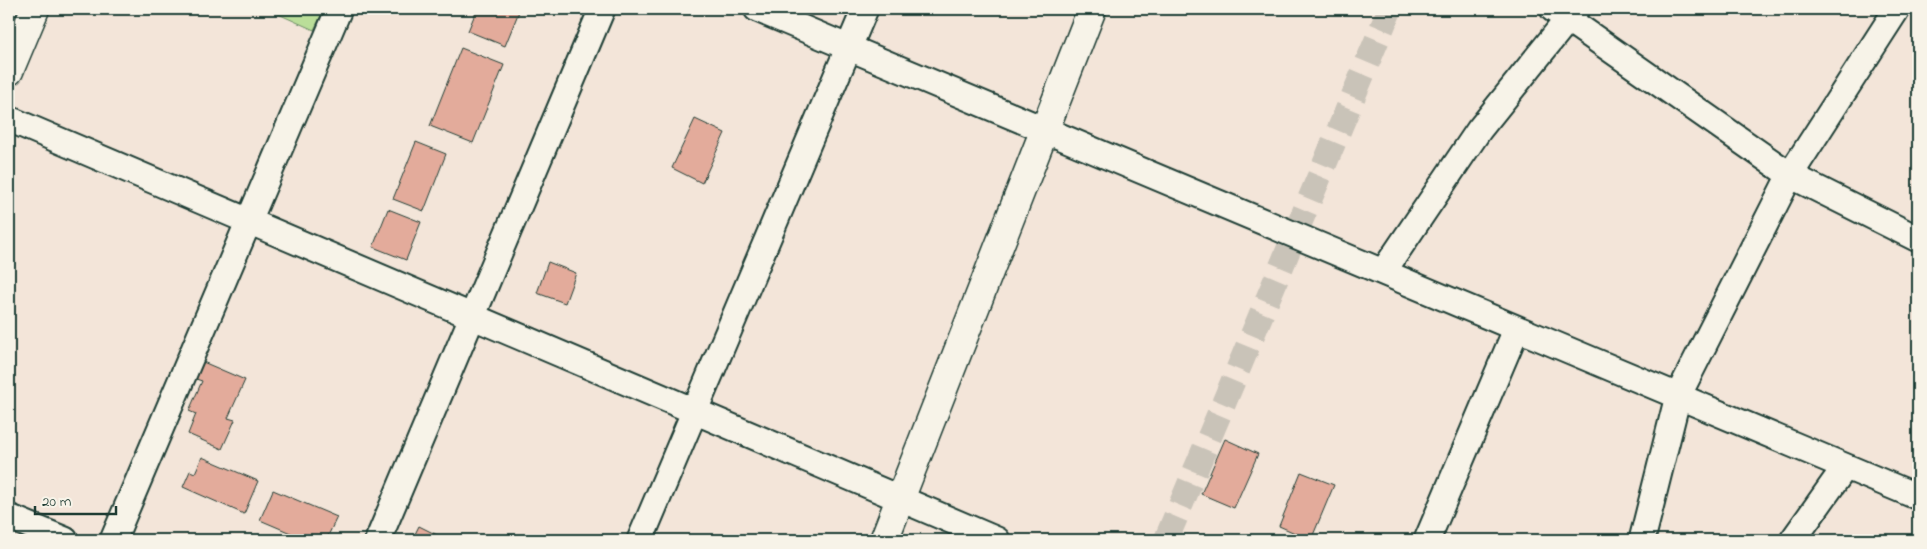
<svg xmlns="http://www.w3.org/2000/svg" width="1927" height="549" viewBox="0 0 1927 549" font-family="'Indie Flower',sans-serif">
	<rect width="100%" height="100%" fill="#f3e5d9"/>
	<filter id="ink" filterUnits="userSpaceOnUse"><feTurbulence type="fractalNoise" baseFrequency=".02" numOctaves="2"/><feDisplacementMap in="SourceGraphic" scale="10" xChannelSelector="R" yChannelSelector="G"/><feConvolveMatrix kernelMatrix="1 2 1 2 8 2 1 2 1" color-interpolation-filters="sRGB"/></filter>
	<g filter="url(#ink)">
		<path fill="#bade99" stroke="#6c8e66" d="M 267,9 L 324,9 L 314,30 Z"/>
		<path fill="#e3ab9b" stroke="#1f3d34" d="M 477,9 L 520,9 L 505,46 L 468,31 Z
			M 461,48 L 504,65 L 473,143 L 430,126 Z
			M 695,119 L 725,133 L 702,183 L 672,168 Z
			M 416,142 L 446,154 L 424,211 L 393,199 Z
			M 388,209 L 421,222 L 406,260 L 373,247 Z
			M 548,262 L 576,273 L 565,303 L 537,293 Z
			M 203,362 L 245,380 L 228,418 L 235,420 L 222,449 L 188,434 L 196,414 L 189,411 L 202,381 L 196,379 Z
			M 1225,439 L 1258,454 L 1234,508 L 1201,494 Z
			M 202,457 L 258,481 L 244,514 L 183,487 L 190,471 L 195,473 Z
			M 1301,472 L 1334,485 L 1311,540 L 1279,526 Z
			M 273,490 L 337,517 L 326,540 L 307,540 L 260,520 Z
			M 419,526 L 447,540 L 412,540 Z"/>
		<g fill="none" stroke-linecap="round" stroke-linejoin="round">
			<path stroke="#c9c3b8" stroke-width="25" stroke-dasharray="25 12" stroke-linecap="butt" d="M 1166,540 L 1390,9"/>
			<defs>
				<path id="street" d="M 757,9 L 1918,497
					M 1553,9 L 1790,175 L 1918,239
					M 9,119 L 997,540
					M 1383,272 L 1479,130 L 1576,9
					M 9,517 L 65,540
					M 113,540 L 339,9
					M 378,540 L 602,9
					M 640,540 L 865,9
					M 1427,540 L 1516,330
					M 1642,540 L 1678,396 L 1790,175 L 1897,9
					M 1793,540 L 1845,467"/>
				<path id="secondary" d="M 9,71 L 35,9
					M 884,540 L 1092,9"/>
			</defs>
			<use href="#street" stroke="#1f3d34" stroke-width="29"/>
			<use href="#secondary" stroke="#1f3d34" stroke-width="31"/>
			<use href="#street" stroke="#f7f3e8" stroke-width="25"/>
			<use href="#secondary" stroke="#f7f3e8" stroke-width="28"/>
		</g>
	</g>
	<rect width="1927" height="549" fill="none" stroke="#f7f3e8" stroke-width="30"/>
	<rect x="15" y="15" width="1897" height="519" fill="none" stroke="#1f3d34" stroke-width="2" filter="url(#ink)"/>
	<path d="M35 506v8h81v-8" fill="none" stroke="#1f3d34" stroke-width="2.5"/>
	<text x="42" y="506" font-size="15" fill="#1f3d34" stroke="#f7f3e8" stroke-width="4" paint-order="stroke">20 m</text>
</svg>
